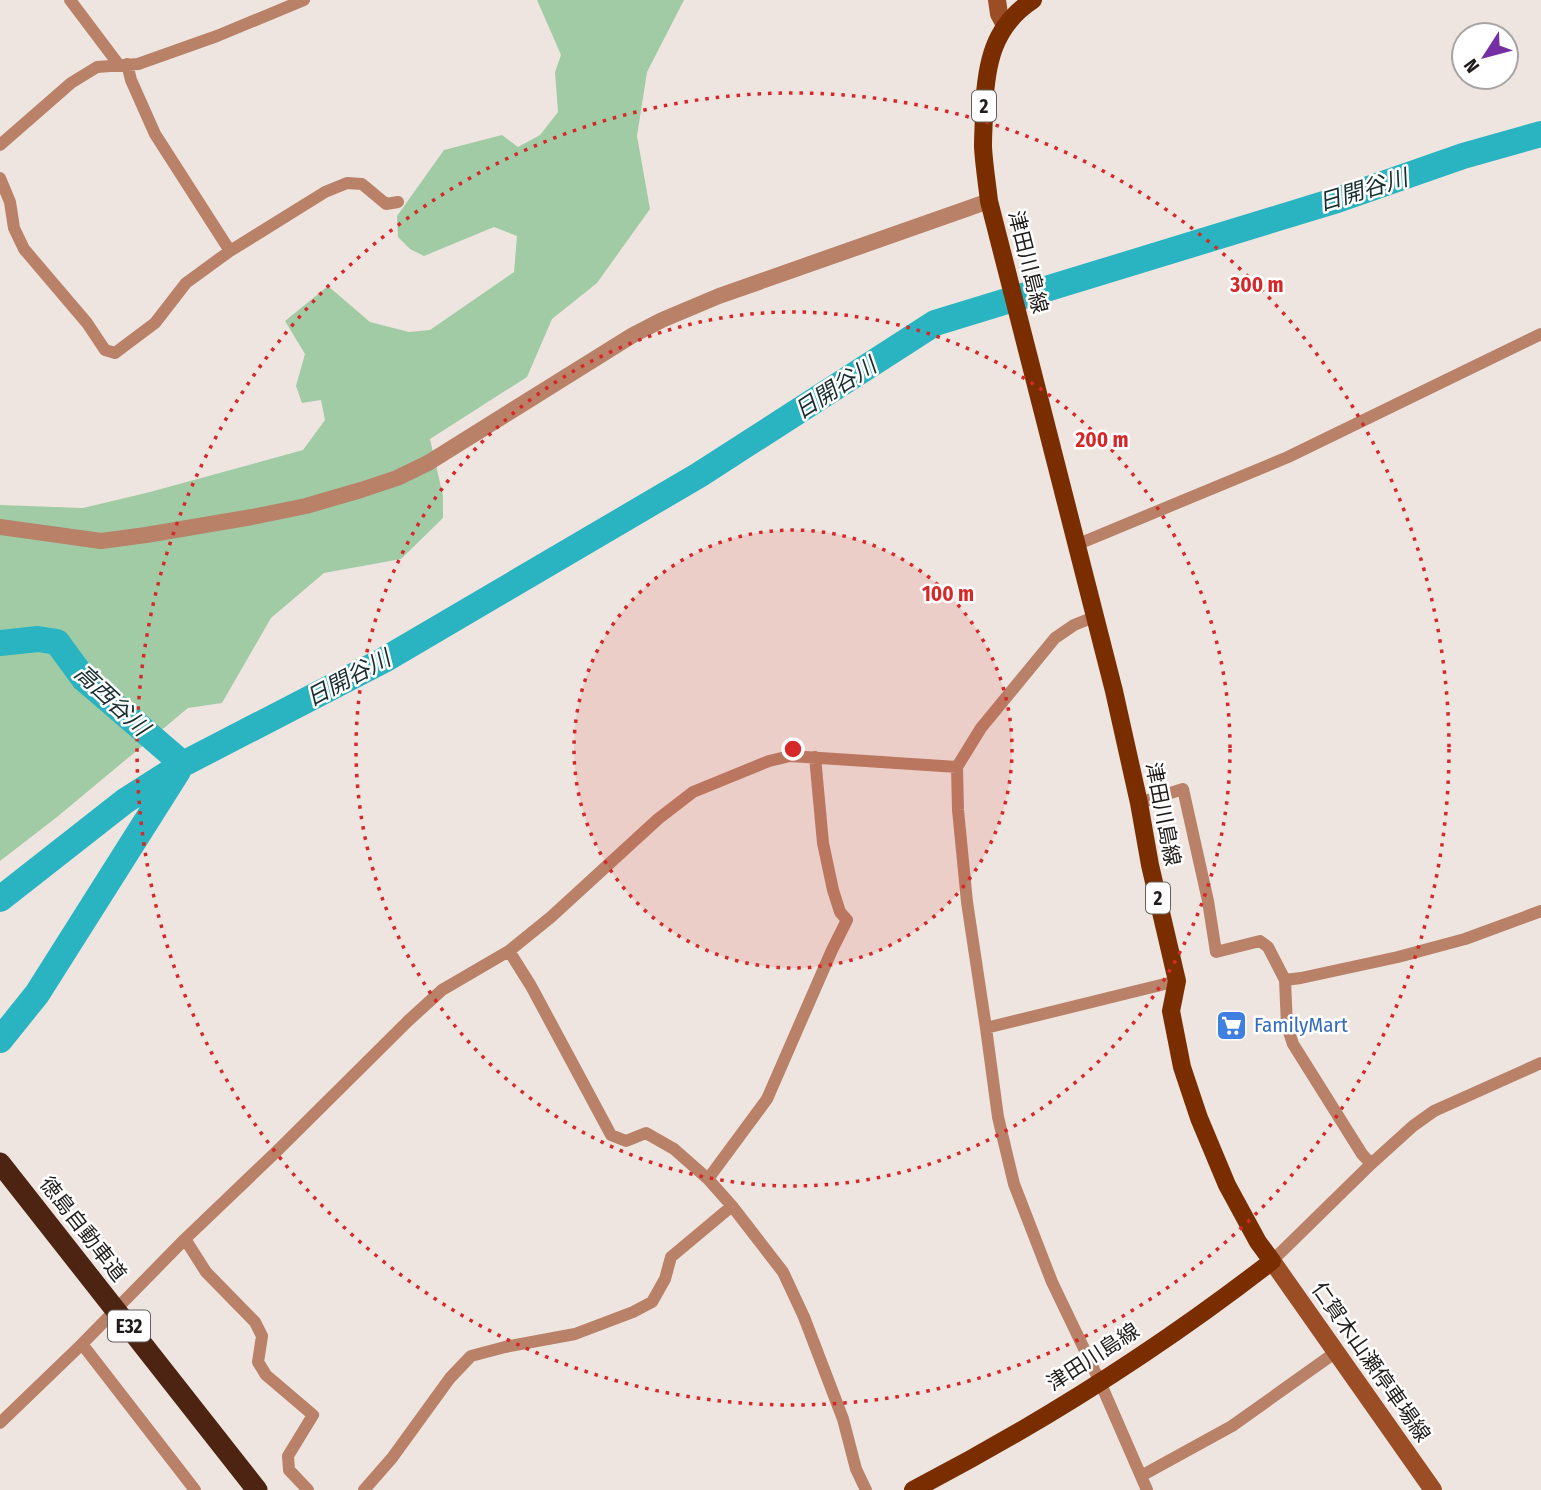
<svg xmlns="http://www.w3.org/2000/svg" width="1541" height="1490" viewBox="0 0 1541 1490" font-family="'Fira Sans Condensed','Noto Sans JP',sans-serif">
	<rect width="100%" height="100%" fill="#efe5e0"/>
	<path fill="#a1cba5" d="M 537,0 L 684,0 L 647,72 L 637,136 L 650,209 L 597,283 L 552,319 L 527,377 L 430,439 L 443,496 L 443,518 L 401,559 L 324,573 L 271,618 L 222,703 L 188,708 L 57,817 L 0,861 L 0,505 L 83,508 L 150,492 L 303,450 L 325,420 L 321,400 L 302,403 L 296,386 L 305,354 L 285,321 L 328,286 L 370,322 L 409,332 L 430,330 L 514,272 L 517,236 L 494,227 L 424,256 L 410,249 L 398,237 L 397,216 L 444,150 L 502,135 L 518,147 L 540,135 L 558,112 L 555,72 L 561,55 Z"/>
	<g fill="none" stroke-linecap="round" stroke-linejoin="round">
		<path stroke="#2ab4c1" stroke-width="26" d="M 0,643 L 38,639 L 57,642 L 84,679 L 183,764
			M 0,899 L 125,801 L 183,764 L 384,660 L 699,475 L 935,323 L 1337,200 L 1463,156 L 1541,134
			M 0,1040 L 37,994 L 178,771"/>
		<path stroke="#b88168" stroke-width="12" d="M 70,0 L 119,65
			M 127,64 L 131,80 L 155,134 L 230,251
			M 0,145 L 71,83 L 97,67 L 138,64 L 217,36 L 304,0
			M 0,178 L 10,202 L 14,228 L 24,249 L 87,323 L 105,350 L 115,353 L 155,323 L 186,283 L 230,251 L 325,192 L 347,183 L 362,184 L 386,204 L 398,202
			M 1076,545 L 1288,457 L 1541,334
			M 1094,617 L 1074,625 L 1055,638 L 981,728 L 957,767 L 958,810 L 967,902 L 986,1028 L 998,1117 L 1014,1184 L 1052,1282 L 1100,1382 L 1147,1490
			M 1139,803 L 1183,789 L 1208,901 L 1216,952 L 1260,941 L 1268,947 L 1285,980
			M 509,951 L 531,986 L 611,1135 L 626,1141 L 646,1133 L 674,1149 L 708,1179 L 732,1206 L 783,1272 L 804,1317 L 843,1419 L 856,1469 L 866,1490
			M 986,1028 L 1177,981
			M 1371,1164 L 1362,1154 L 1293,1044 L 1287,1026 L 1285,980 L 1301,978 L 1398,957 L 1465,939 L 1541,911
			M 708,1179 L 767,1099 L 832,950 L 847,920 L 840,912 L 833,890 L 823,843 L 815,757
			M 185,1239 L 206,1272 L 255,1322 L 262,1336 L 258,1362 L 266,1375 L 313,1415 L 288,1456 L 289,1470 L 308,1490
			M 1272,1261 L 1371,1164 L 1413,1126 L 1434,1111 L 1541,1063
			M 82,1344 L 195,1490
			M 0,1423 L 82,1344 L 185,1239 L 276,1152 L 408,1021 L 442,990 L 509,951 L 551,917 L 658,819 L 693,792 L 769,761 L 790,756 L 957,767
			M 1141,1476 L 1232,1426 L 1336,1352
			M 364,1490 L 392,1458 L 450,1378 L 471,1356 L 505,1347 L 575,1334 L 633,1312 L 652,1302 L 665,1279 L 671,1257 L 732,1206"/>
		<path stroke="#b88168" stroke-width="16" d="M 0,527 L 101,541 L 146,535 L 252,517 L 306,506 L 361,490 L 397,478 L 428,463 L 633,335 L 662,320 L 719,296 L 989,201"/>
		<path stroke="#9b4d26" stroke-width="18" d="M 997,0 L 999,14 L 1005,25
			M 1272,1261 L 1433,1490"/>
		<path stroke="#7a2e00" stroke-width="18" d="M 913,1490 C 1038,1425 1160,1348 1272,1261 L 1258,1242 L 1227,1185 L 1199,1118 L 1182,1067 L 1171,1011 L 1177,981 L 1150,865 L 1139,803 L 1114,691 L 989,201 C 987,183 984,165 983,147 C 983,134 984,121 984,109 C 986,64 993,26 1033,0"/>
		<path stroke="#4d2411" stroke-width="21" d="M 0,1163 L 257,1490"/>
	</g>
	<circle cx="793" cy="749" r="219" fill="#d62828" fill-opacity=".12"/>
	<g fill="none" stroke="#d62828" stroke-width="3.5" stroke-dasharray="3.5 7">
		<circle cx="793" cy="749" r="219"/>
		<circle cx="793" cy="749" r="437"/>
		<circle cx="793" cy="749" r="656"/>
	</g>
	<defs>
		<symbol id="supermarket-square" viewBox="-11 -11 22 22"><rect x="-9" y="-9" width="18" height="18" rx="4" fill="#3f7fe0" stroke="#fff"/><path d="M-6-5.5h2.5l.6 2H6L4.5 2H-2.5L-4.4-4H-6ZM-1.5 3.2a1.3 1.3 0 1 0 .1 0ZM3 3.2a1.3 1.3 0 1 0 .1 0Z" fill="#fff"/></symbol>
	</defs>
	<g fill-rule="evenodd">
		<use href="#supermarket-square" x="1214" y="1008" width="35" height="35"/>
	</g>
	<g text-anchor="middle" stroke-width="5" stroke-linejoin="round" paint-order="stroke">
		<g fill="#fff" stroke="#63605f" stroke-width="2">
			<rect x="972" y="90.5" width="24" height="31" rx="5"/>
			<rect x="1146" y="882.5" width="24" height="31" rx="5"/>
			<rect x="108" y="1310.5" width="42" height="31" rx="5"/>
		</g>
		<g font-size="19" font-weight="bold" fill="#201c1b">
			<text x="984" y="113">2</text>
			<text x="1158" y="905">2</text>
			<text x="129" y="1333">E32</text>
		</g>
		<g font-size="21" fill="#201c1b" stroke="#fff">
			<text transform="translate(1028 262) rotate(76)" y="7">津田川島線</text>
			<text transform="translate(1163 814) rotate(79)" y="7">津田川島線</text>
			<text transform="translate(83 1229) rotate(52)" y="7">徳島自動車道</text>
			<text transform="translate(1093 1357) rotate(-33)" y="7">津田川島線</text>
			<text transform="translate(1371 1362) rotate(55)" y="7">仁賀木山瀬停車場線</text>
		</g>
		<g font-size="21" fill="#366cbe" stroke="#fff" text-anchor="start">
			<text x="1254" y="1032">FamilyMart</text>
		</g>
		<g font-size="23" font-style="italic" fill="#182e30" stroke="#fff">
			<text transform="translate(1363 190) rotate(-17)" y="8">日開谷川</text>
			<text transform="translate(835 388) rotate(-33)" y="8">日開谷川</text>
			<text transform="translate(348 678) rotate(-28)" y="8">日開谷川</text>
			<text transform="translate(112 700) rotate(43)" y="8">高西谷川</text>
		</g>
	</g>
	<circle cx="793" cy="749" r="10" fill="#d62828" stroke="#fff" stroke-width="3.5"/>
	<g font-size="21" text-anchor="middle" font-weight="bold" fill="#d62828" stroke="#fff" stroke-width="5" stroke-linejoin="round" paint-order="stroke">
		<text x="1257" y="292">300 m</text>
		<text x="1102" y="447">200 m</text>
		<text x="948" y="601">100 m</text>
	</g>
	<g transform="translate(1485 56) rotate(234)"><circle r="33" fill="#ffffff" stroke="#a6a4a4" stroke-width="2"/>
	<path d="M0-5L12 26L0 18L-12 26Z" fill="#762fa2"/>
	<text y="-10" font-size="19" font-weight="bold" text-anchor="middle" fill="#201c1b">N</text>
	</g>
</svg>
